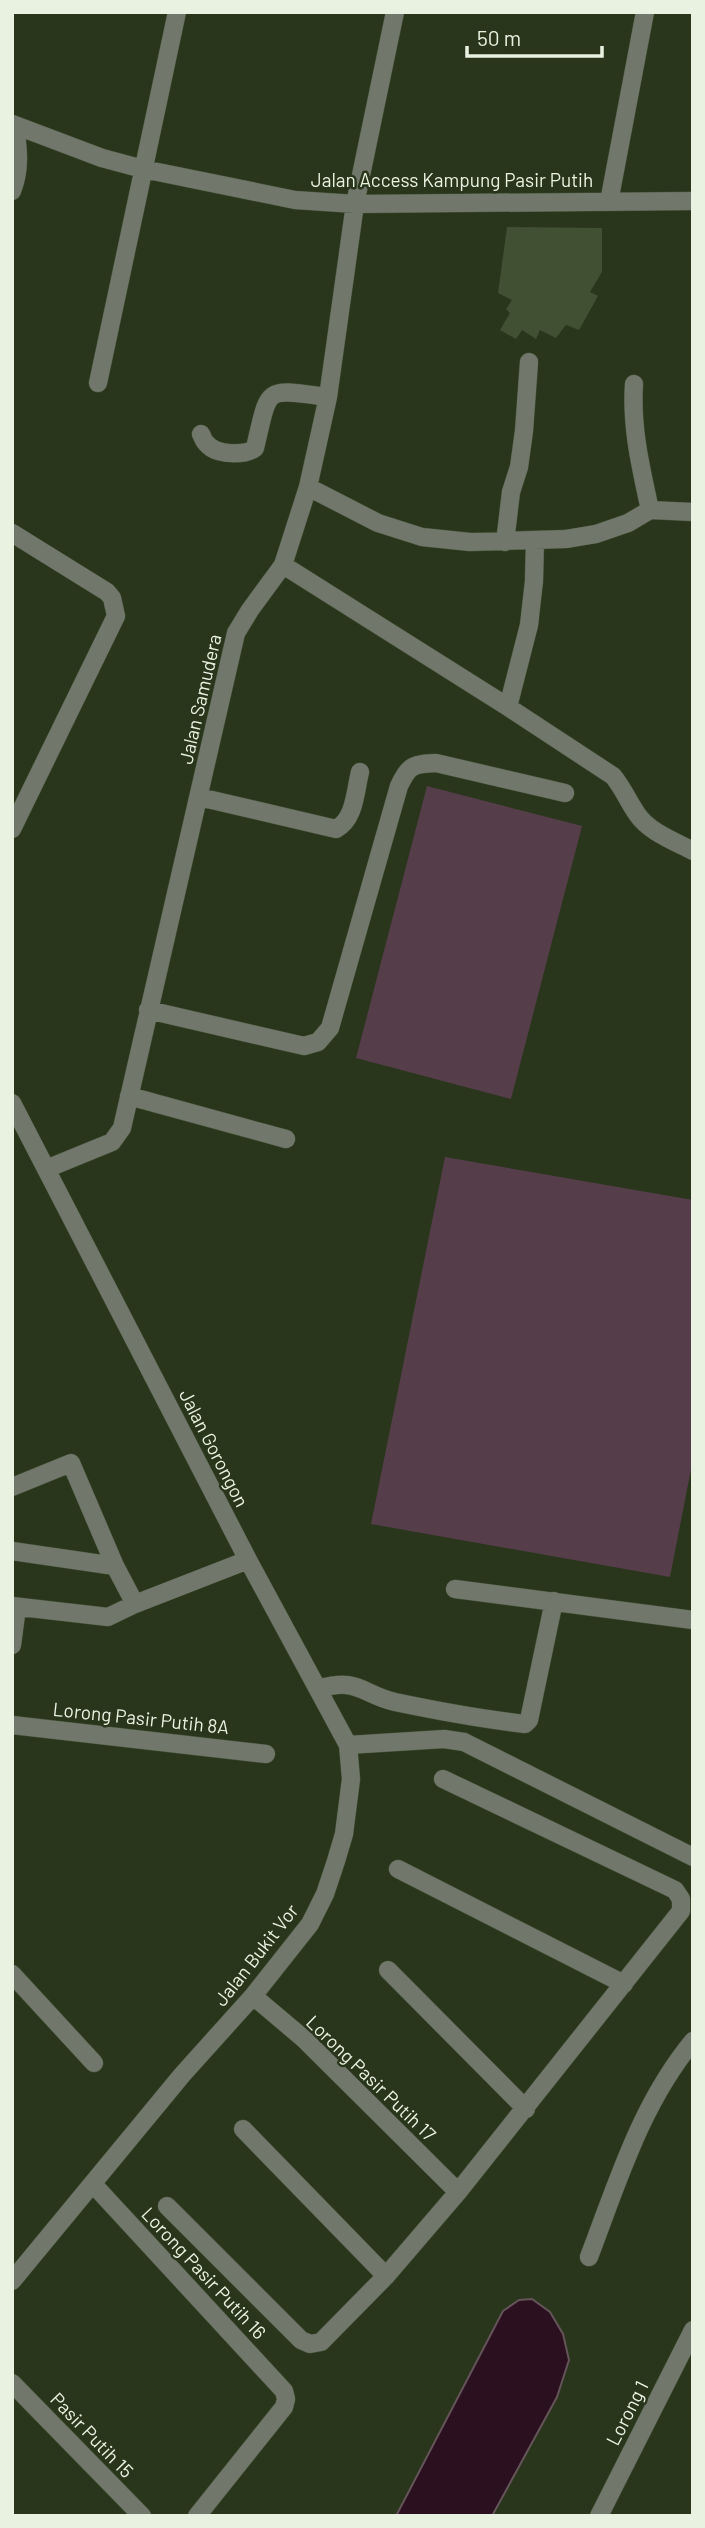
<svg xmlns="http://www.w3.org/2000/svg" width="705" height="2528" viewBox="0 0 705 2528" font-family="Barlow,sans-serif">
	<rect width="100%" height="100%" fill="#29361c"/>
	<path fill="#553e49" d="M 427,786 L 582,826 L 511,1099 L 356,1058 Z
		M 445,1157 L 693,1200 L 693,1459 L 670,1577 L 371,1524 Z"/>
	<path fill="#2b101f" stroke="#645459" stroke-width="2" d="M 532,2299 L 550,2312 L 563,2334 L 569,2360 L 557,2397 L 492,2516 L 396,2516 L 503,2311 L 519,2300 Z"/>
	<path fill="#414f32" d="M 507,227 L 602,228 L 602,272 L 590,292 L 598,296 L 579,330 L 566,325 L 556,338 L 540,330 L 536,339 L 522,330 L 516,339 L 500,330 L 510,313 L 506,309 L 512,300 L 498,293 Z"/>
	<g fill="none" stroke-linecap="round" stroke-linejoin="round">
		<defs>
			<path id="minor" d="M 12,124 L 102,158 L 143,169 L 295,200 L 355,204 L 693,201
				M 12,191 C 21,168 18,149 15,125
				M 609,202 L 645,12
				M 98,383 L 177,12
				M 634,384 C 631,428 641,468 650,510
				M 201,434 C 203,438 204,442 207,444 C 216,455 245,456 255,448 C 270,385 263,389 328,397
				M 308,487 L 378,523 L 422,537 L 470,542 L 566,539 L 596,534 L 628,523 L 650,510 L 693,512
				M 12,533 L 107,592 L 112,598 L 116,616 L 12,829
				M 505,542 L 511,492 L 519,467 L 524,431 L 529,362
				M 283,565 L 508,707 L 613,776 C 623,788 628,801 637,814 C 649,832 674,841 693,851
				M 508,707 L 529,625 L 534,581 L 535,540
				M 199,797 L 336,829 C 355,819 355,792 360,772
				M 148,1010 L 304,1046 L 318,1042 L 330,1028 L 399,786 C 409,765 413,764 436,763 L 565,793
				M 129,1096 L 286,1139
				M 12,1103 L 248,1560 L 348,1745 L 351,1779 L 344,1834 L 336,1861 L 325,1894 L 310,1924 L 253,1996 L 182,2075 L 12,2281
				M 46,1169 L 112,1142 L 122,1128 L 236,633 L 250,610 L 283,565 L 308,487 L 328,397 L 355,204 L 395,12
				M 12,1487 L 71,1463 L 115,1566 L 135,1604
				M 12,1551 L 115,1566
				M 455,1589 L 693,1620
				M 12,1606 L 108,1617 L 135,1604 L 248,1560
				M 12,1645 L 17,1607
				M 318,1689 C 359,1677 361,1694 395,1702 C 438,1711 482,1719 525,1724 L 529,1720 L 554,1601
				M 12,1725 L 266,1754
				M 348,1745 L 444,1739 L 464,1742 L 693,1857
				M 398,1869 L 624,1984
				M 388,1970 L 526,2109
				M 12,1974 L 94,2063
				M 253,1996 L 304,2039 L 458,2192
				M 243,2129 L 386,2276
				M 93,2184 L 284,2391 L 286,2399 L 284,2407 L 197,2516
				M 167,2206 L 301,2340 L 310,2344 L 321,2342 L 386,2276 L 458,2192 L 681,1911 L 681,1899 L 675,1890 L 443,1779
				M 589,2257 C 618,2181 641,2104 693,2041
				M 12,2383 L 142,2516
				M 599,2516 L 693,2330"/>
		</defs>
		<use href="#minor" stroke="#48543c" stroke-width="19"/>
		<use href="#minor" stroke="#71786b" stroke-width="18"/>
	</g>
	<g text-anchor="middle" stroke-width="5" stroke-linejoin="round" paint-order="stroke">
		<g font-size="19" fill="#e9f2e1" stroke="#29361c">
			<text x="452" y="187">Jalan Access Kampung Pasir Putih</text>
			<text transform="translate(200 699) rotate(-77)" y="7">Jalan Samudera</text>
			<text transform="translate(214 1448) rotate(63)" y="7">Jalan Gorongon</text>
			<text transform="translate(141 1718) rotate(6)" y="7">Lorong Pasir Putih 8A</text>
			<text transform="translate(256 1955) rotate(-52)" y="7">Jalan Bukit Vor</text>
			<text transform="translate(371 2078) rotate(44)" y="7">Lorong Pasir Putih 17</text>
			<text transform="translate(204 2273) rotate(47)" y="7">Lorong Pasir Putih 16</text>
			<text transform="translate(627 2413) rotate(-63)" y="7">Lorong 1</text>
			<text transform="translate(92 2435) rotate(46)" y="7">Pasir Putih 15</text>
		</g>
	</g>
	<rect width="705" height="2528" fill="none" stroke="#e9f2e1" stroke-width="28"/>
	<path d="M467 46v10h135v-10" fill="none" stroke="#e9f2e1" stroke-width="3.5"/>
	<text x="477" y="46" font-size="21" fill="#e9f2e1" stroke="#29361c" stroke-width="5" paint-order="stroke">50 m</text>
</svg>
